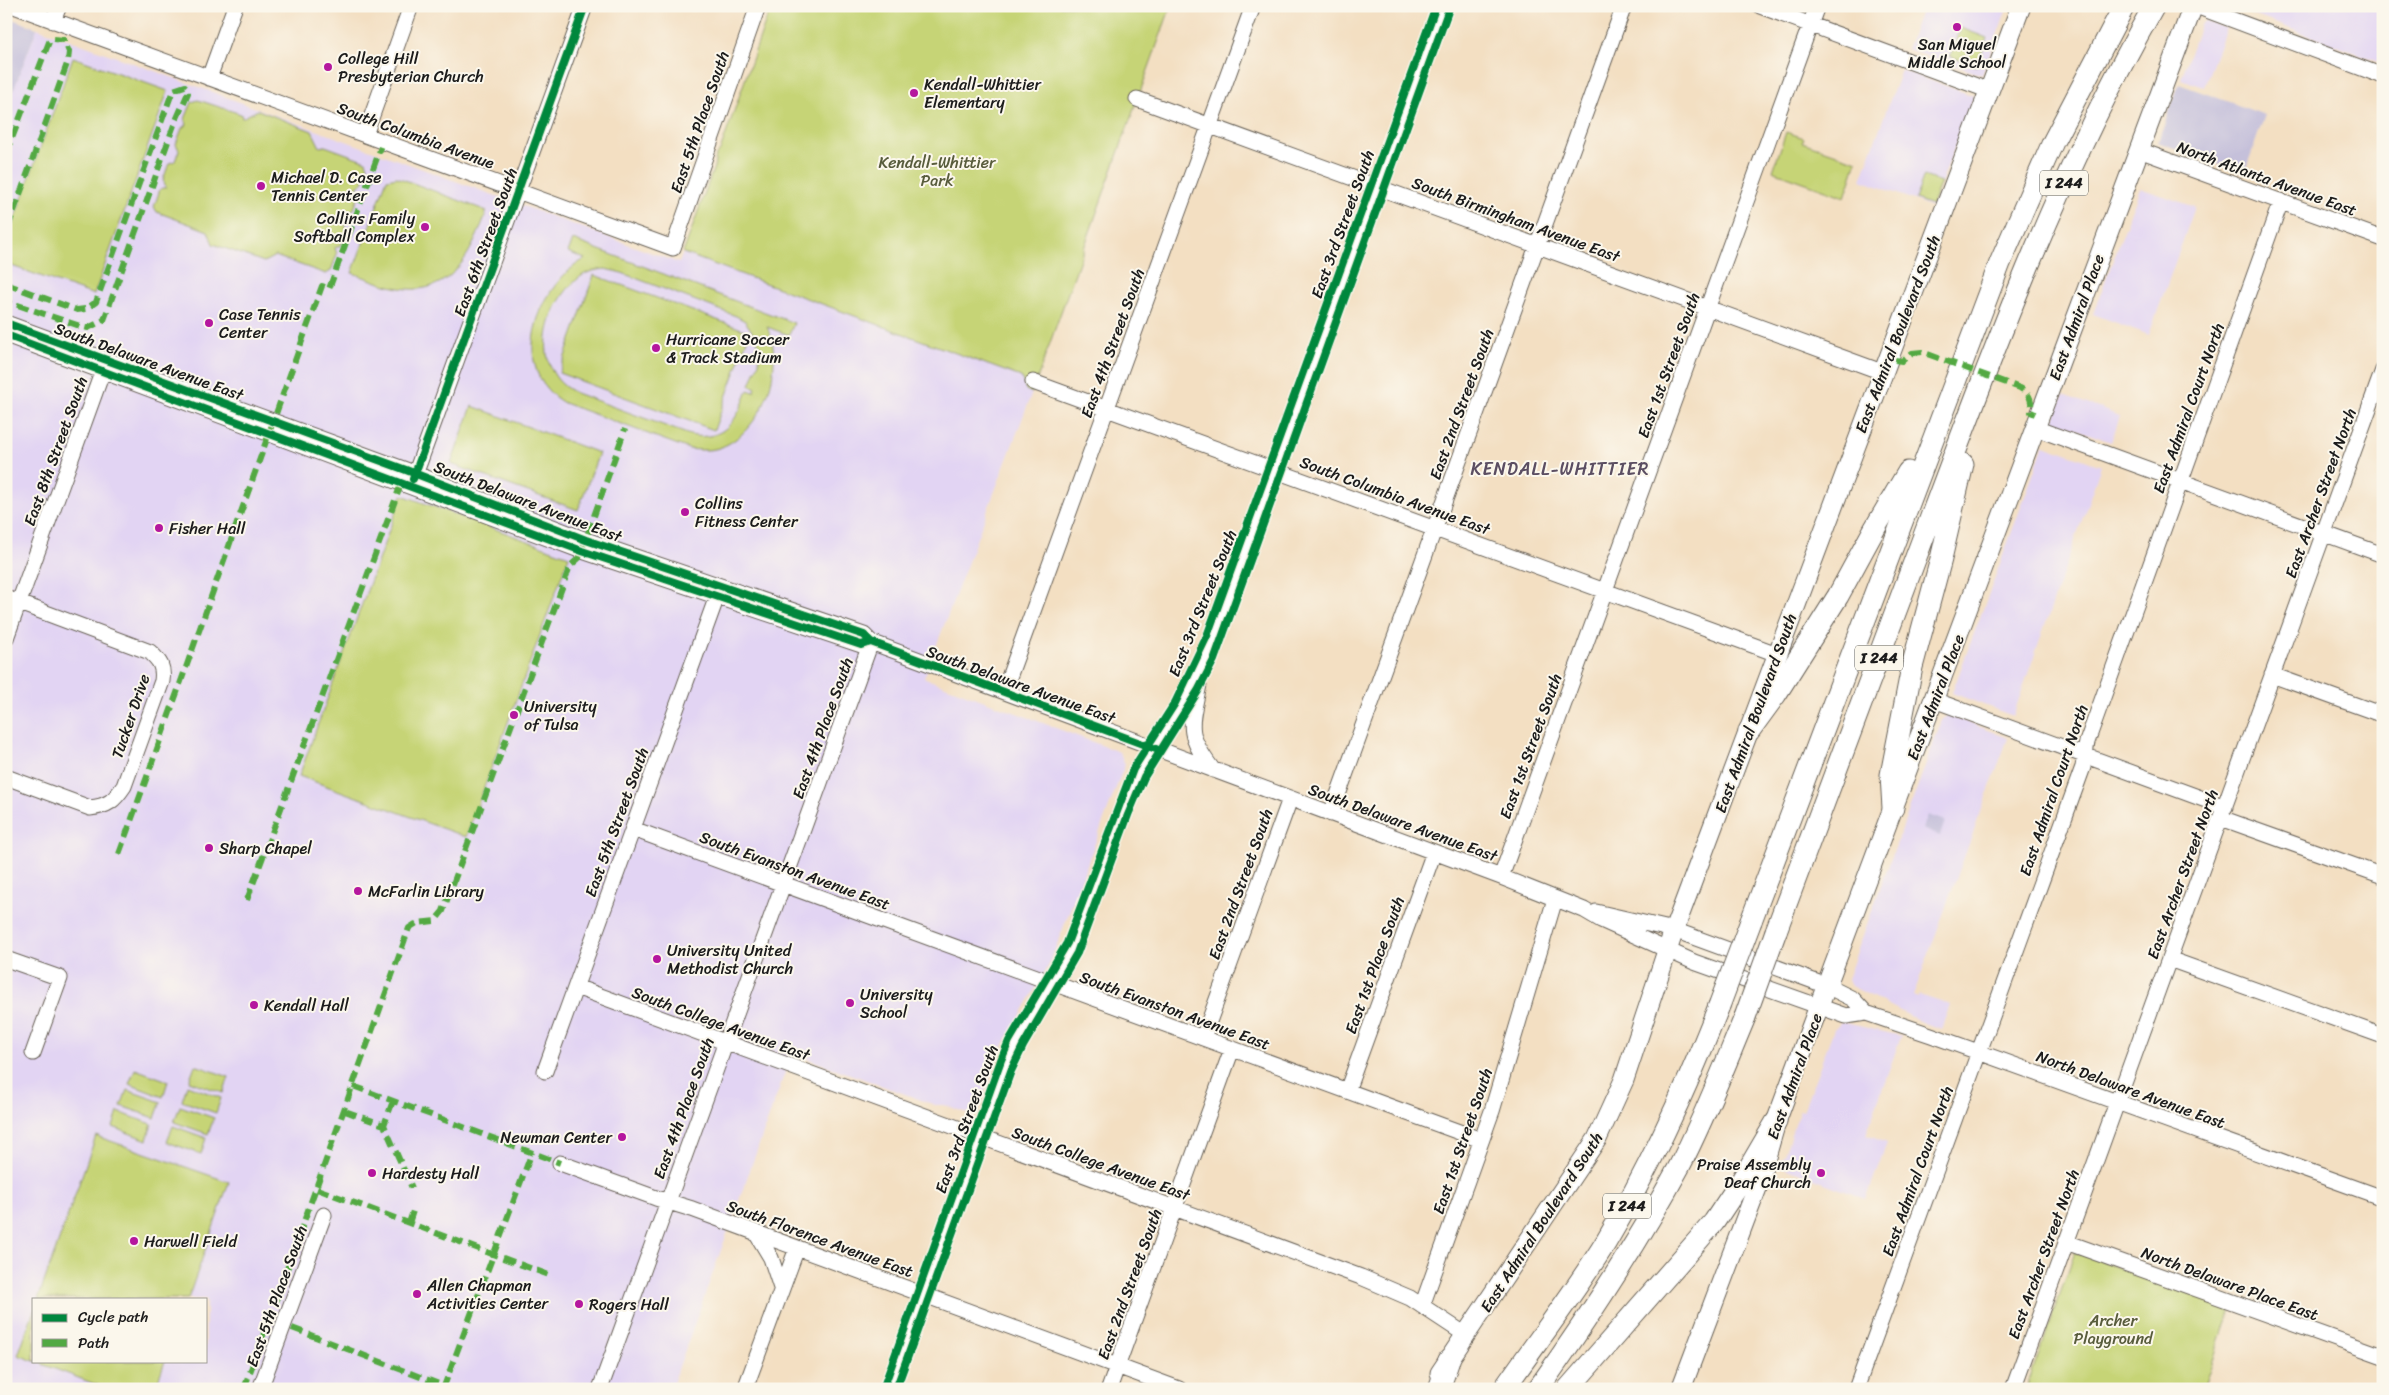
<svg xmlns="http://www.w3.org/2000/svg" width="2389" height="1395" viewBox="0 0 2389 1395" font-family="Sriracha,sans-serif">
	<rect width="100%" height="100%" fill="#fbf7ec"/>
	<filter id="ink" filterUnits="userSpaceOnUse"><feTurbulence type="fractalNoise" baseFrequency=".02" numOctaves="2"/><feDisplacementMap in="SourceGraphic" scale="10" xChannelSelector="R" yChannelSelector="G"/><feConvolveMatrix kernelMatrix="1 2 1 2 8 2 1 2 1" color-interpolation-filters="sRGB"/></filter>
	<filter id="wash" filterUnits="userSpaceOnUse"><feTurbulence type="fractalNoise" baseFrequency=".0096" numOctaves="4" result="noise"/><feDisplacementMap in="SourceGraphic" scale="20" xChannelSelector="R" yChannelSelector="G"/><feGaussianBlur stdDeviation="1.12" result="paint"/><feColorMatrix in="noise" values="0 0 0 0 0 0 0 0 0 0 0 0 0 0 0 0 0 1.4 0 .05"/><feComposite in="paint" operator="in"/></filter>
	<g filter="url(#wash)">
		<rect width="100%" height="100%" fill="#f3dfc2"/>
		<path fill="#e2d4f3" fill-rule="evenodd" d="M 1923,6 L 2008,6 L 1982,75 L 1907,49 Z
			M 2229,6 L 2383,6 L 2383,63 Z
			M 2205,21 L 2226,28 L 2204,87 L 2181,79 L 2200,25 Z
			M 37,28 L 679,263 L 683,253 L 1021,377 L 1026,390 L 1032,393 L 924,678 L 1119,752 L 1125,764 L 1050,963 L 998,1055 L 976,1116 L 944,1105 L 935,1105 L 792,1053 L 671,1389 L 6,1389 L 6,110 ZM 34,1299 L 206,1299 L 206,1361 L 34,1361 Z
			M 1901,70 L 1974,96 L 1932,207 L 1861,180 Z
			M 2140,188 L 2195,207 L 2149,335 L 2093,314 Z
			M 2063,395 L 2120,416 L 2111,442 L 2054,421 Z
			M 2044,445 L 2101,466 L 2013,716 L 1952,693 Z
			M 1948,715 L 2008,738 L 1913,996 L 1918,998 L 1919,995 L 1950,1005 L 1941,1029 L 1922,1022 L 1851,986 L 1847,979 L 1942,720 Z
			M 1841,1022 L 1901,1036 L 1866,1135 L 1887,1143 L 1866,1199 L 1780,1166 L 1800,1110 L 1803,1111 L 1834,1029 Z"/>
		<path fill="#c5c0da" d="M 6,17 L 37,28 L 6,110 Z
			M 2179,84 L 2265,115 L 2244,174 L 2158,142 Z
			M 1928,815 L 1945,821 L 1940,836 L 1922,829 Z"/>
		<path fill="#c6d476" stroke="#717849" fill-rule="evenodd" d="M 771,6 L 1171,6 L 1032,393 L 1026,390 L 1021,377 L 683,253 L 714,167 L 716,155 L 720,151 Z
			M 1961,28 L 1987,38 L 1977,66 L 1950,56 Z
			M 73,57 L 168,91 L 94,295 L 6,264 L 6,242 Z
			M 198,100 L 241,114 L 242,118 L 258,110 L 312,131 L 320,147 L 325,146 L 366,161 L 368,167 L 363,183 L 357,186 L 360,192 L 354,209 L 348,214 L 345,224 L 347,229 L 341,245 L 335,248 L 337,254 L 331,271 L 326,274 L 275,256 L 264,262 L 213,244 L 208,231 L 157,212 L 154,207 L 160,189 L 166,187 L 163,180 L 169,163 L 175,161 L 179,150 L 176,144 L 182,128 L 187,125 L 185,119 L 192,102 Z
			M 1786,132 L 1804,138 L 1802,142 L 1857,161 L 1845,197 L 1773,171 Z
			M 1924,176 L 1941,182 L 1932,205 L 1915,199 Z
			M 397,177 L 487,211 C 472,251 453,297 400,288 C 384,286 368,278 352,273 L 387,179 Z
			M 573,240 L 794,323 L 789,335 L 767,327 C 787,367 762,433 719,448 C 709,451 699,450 689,449 L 564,403 C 507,370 537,285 585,259 L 568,252 ZM 605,269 L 622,273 L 736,316 L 745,321 L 757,339 L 760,351 L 759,362 L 750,385 L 756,388 L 754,392 L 748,390 C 738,418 725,443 690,435 L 576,393 C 527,371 546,300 583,275 C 590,271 597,270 605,269 Z
			M 594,275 L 750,332 L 714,430 L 559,373 Z
			M 472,406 L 599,453 L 578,510 L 451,464 Z
			M 402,495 L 569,556 L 466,837 L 299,776 Z
			M 195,1065 L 229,1077 L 223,1093 L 189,1081 Z
			M 135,1069 L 168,1081 L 163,1097 L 129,1084 Z
			M 187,1085 L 221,1098 L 216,1113 L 182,1101 Z
			M 127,1090 L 161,1102 L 155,1118 L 121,1106 Z
			M 180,1106 L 214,1118 L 208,1134 L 174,1122 Z
			M 118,1112 L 152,1124 L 147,1140 L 113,1127 Z
			M 173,1126 L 206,1138 L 201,1154 L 167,1142 Z
			M 96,1136 L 229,1182 L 188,1299 L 38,1299 Z
			M 2075,1252 L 2231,1308 L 2203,1389 L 2026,1389 Z
			M 34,1310 L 34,1361 L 165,1361 L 155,1389 L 108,1389 L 18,1355 Z"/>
	</g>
	<g filter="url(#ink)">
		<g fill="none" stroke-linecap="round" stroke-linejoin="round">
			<defs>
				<path id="minor" d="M 14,6 L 673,248 L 758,6
					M 1760,6 L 1990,91
					M 2196,6 L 2383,76
					M 53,21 L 59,6
					M 209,78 L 235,6
					M 1137,99 L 1882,372
					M 365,135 L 411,6
					M 2139,150 L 2383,239
					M 6,323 L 406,470 L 586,540 L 864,635 L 871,642 L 1501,877 L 1584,910 L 1601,920 L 1694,962 L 1846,1016 L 1866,1013 L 1931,1035 L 2383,1198
					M 6,335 L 582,551 L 861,645 L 871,642
					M 1033,382 L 1777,654
					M 2035,428 L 2383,555
					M 412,483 L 585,6
					M 6,598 L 150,652 C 160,661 164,667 162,681 L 124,786 C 114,801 108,806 90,808 L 6,777
					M 6,638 L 106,362
					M 2272,675 L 2383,715
					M 1199,685 C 1190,728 1186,734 1213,770
					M 1004,691 L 1253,6
					M 1934,700 L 2225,807
					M 1331,814 L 1624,6
					M 2221,818 L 2383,876
					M 633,829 L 1481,1140
					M 1501,877 L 1817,6
					M 1596,912 L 1674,930 L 1827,986 L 1853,999 L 1866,1013
					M 6,959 L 60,978 L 33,1053
					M 2169,959 L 2383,1036
					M 576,987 L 1361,1277 L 1410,1298 L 1466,1335
					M 1203,1038 L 1290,799
					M 545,1071 L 720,588
					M 1347,1091 L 1434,852
					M 560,1163 L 656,1198 L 692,1209 L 1179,1389
					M 756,1233 L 771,1258 L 781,1288
					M 2066,1242 L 2383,1356
					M 1422,1306 L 1492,1111 L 1555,899
					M 260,1389 L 324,1215
					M 600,1389 L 871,642
					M 745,1389 L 797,1248
					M 889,1389 L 1011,1053 L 1076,938 L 1135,780 L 1186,698 L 1205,659 L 1443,6
					M 1109,1389 L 1232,1049
					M 1856,1389 L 2083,767 L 2087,742 L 2281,201
					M 2013,1389 L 2383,370"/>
				<path id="major" d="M 1440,1373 L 1597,1139 L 1624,1080 L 1674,930 L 2021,6
					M 1681,1389 L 1757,1188 L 1776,1122 L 1810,1030 L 2193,6"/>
				<path id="highway" d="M 1749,731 L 1776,694 L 1838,596 L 1875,528 L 1908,472
					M 1893,808 L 1891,775 L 1912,667 L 1941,559 L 1963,464
					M 1751,921 L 2000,263 L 2053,142 L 2124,6
					M 1776,931 C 1828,793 1880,655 1931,517 C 1996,342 2061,169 2154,6
					M 1439,1389 L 1449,1360
					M 1504,1389 C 1538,1340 1575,1292 1606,1242 C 1651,1166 1687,1087 1719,1006
					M 1538,1389 C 1589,1317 1637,1245 1679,1167 C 1704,1119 1724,1067 1745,1017
					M 1568,1389 L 1714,1222 L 1742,1180 L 1776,1122"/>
			</defs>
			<use href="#minor" stroke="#676056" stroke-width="17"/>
			<use href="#major" stroke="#676056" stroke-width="21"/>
			<use href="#highway" stroke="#676056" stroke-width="23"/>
			<use href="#minor" stroke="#fff" stroke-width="15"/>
			<use href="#major" stroke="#fff" stroke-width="19"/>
			<use href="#highway" stroke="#fff" stroke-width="21"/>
			<defs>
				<path id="highway-bridge" d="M 1719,1006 L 1751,921
					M 1745,1017 L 1776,931"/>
			</defs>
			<use href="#highway-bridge" stroke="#676056" stroke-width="23" stroke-linecap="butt"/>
			<use href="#highway-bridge" stroke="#fff" stroke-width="21"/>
			<path stroke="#52a943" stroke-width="6" stroke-dasharray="12 6" stroke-linecap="butt" d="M 6,154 L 49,42 L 53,39 L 64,40 L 69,52 L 68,61 L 6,233
				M 6,284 L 77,310 L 86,309 L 96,302 L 173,90 L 185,86 L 188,89 L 188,93 L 174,125 L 104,320 L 88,328 L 80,326 L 6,301
				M 1895,360 L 1902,361 L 1912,353 L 1922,352 L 2020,388 C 2031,394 2032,401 2031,412 L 2035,414
				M 119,854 C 188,665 253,475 322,286 L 329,289 L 381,147
				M 247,900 L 400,487
				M 353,1086 L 560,1163
				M 393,1101 L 384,1125 L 412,1188
				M 345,1111 L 384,1125
				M 317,1189 L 549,1275
				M 409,1223 L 413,1211
				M 292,1328 L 444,1386
				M 244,1389 L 409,928 L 417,923 L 435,921 L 443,911 L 570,566 L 579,558 L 625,429
				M 443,1389 L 532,1152"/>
			<defs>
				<path id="cycleway" d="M 6,323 L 406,470 L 586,540 L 864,635 L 871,642 L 1156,749
					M 6,335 L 582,551 L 861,645 L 871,642
					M 413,479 L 585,6
					M 883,1389 L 1001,1060 L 1009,1041 L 1067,943 L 1133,769 L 1175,703 L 1207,636 L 1436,6
					M 896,1389 L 1011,1071 L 1023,1046 L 1077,953 L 1128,815 L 1144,777 L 1198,691 L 1214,660 L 1450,6"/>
			</defs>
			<use href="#cycleway" stroke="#fbf7ec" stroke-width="11"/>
			<use href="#cycleway" stroke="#00873e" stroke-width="8"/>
		</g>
	</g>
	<g fill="#b5179e" stroke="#fbf7ec" stroke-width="2">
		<circle cx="1957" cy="27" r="5"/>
		<circle cx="328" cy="67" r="5"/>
		<circle cx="914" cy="93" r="5"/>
		<circle cx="261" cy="186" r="5"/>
		<circle cx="425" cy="227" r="5"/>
		<circle cx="209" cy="323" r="5"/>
		<circle cx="656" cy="348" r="5"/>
		<circle cx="685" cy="512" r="5"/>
		<circle cx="159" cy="528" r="5"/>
		<circle cx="514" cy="715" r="5"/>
		<circle cx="209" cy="848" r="5"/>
		<circle cx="358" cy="891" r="5"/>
		<circle cx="657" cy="959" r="5"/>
		<circle cx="850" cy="1003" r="5"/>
		<circle cx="254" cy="1005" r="5"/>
		<circle cx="622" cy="1137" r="5"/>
		<circle cx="372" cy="1173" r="5"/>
		<circle cx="1821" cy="1173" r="5"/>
		<circle cx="134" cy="1241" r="5"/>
		<circle cx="417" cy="1294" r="5"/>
		<circle cx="579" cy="1304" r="5"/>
	</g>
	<g text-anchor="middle" stroke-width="4" stroke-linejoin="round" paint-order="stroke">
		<g fill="#fbf7ec" stroke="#5f5e5a" stroke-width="1">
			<rect x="2040" y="170.5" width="48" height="25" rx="4"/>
			<rect x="1855" y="645.5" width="48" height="25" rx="4"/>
			<rect x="1603" y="1193.5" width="48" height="25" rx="4"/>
		</g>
		<g font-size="15" font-weight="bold" fill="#1c1c1c">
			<text x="2064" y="188">I 244</text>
			<text x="1879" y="663">I 244</text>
			<text x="1627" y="1211">I 244</text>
		</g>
		<g font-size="16" fill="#1c1c1c" stroke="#fbf7ec" text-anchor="start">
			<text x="1957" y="50" text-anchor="middle">San Miguel<tspan x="1957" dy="18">Middle School</tspan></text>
			<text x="338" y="64">College Hill<tspan x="338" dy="18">Presbyterian Church</tspan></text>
			<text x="924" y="90">Kendall-Whittier<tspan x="924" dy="18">Elementary</tspan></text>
			<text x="271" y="183">Michael D. Case<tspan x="271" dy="18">Tennis Center</tspan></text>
			<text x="415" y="224" text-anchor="end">Collins Family<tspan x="415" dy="18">Softball Complex</tspan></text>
			<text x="219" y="320">Case Tennis<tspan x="219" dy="18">Center</tspan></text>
			<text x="666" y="345">Hurricane Soccer<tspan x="666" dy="18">&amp; Track Stadium</tspan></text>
			<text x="695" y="509">Collins<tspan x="695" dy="18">Fitness Center</tspan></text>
			<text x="169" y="534">Fisher Hall</text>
			<text x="524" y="712">University<tspan x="524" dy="18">of Tulsa</tspan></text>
			<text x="219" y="854">Sharp Chapel</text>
			<text x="368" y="897">McFarlin Library</text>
			<text x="667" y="956">University United<tspan x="667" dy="18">Methodist Church</tspan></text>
			<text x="860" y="1000">University<tspan x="860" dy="18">School</tspan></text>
			<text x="264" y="1011">Kendall Hall</text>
			<text x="612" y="1143" text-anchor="end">Newman Center</text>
			<text x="1811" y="1170" text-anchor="end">Praise Assembly<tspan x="1811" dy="18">Deaf Church</tspan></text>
			<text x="382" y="1179">Hardesty Hall</text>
			<text x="144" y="1247">Harwell Field</text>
			<text x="427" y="1291">Allen Chapman<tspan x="427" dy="18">Activities Center</tspan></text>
			<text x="589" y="1310">Rogers Hall</text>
		</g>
		<g font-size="16" fill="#1c1c1c" stroke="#fbf7ec">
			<text transform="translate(699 122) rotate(-71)" y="6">East 5th Place South</text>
			<text transform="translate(416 135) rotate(20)" y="6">South Columbia Avenue</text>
			<text transform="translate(2267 178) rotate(20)" y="6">North Atlanta Avenue East</text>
			<text transform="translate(1516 219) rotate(20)" y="6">South Birmingham Avenue East</text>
			<text transform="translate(1342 224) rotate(-70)" y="6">East 3rd Street South</text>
			<text transform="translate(485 242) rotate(-70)" y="6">East 6th Street South</text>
			<text transform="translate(2076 317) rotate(-70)" y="6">East Admiral Place</text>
			<text transform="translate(1897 334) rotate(-69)" y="6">East Admiral Boulevard South</text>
			<text transform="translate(1112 343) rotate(-70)" y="6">East 4th Street South</text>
			<text transform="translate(149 361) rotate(20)" y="6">South Delaware Avenue East</text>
			<text transform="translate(1668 365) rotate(-70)" y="6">East 1st Street South</text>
			<text transform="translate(1461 404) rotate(-70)" y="6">East 2nd Street South</text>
			<text transform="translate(2188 408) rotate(-70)" y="6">East Admiral Court North</text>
			<text transform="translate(55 451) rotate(-70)" y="6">East 8th Street South</text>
			<text transform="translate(2320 493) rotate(-70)" y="6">East Archer Street North</text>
			<text transform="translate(1395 495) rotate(20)" y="6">South Columbia Avenue East</text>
			<text transform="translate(528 501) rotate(21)" y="6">South Delaware Avenue East</text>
			<text transform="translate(1202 603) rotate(-68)" y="6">East 3rd Street South</text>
			<text transform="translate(1021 684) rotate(20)" y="6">South Delaware Avenue East</text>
			<text transform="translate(1935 697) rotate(-69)" y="6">East Admiral Place</text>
			<text transform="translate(1755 713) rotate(-70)" y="6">East Admiral Boulevard South</text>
			<text transform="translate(130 716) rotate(-71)" y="6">Tucker Drive</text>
			<text transform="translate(822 728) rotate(-70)" y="6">East 4th Place South</text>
			<text transform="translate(1530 746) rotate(-70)" y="6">East 1st Street South</text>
			<text transform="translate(2053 790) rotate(-71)" y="6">East Admiral Court North</text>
			<text transform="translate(616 822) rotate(-70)" y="6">East 5th Street South</text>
			<text transform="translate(1403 822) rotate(20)" y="6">South Delaware Avenue East</text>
			<text transform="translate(795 870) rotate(20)" y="6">South Evanston Avenue East</text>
			<text transform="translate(2182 874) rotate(-70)" y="6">East Archer Street North</text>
			<text transform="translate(1240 884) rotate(-70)" y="6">East 2nd Street South</text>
			<text transform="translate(1374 965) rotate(-70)" y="6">East 1st Place South</text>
			<text transform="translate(1175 1010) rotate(20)" y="6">South Evanston Avenue East</text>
			<text transform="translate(721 1023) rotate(20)" y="6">South College Avenue East</text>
			<text transform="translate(1794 1076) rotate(-70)" y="6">East Admiral Place</text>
			<text transform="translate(2131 1089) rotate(20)" y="6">North Delaware Avenue East</text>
			<text transform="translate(683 1108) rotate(-70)" y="6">East 4th Place South</text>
			<text transform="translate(966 1119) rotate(-70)" y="6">East 3rd Street South</text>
			<text transform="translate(1462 1141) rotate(-71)" y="6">East 1st Street South</text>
			<text transform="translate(1101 1163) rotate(20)" y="6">South College Avenue East</text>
			<text transform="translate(1917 1171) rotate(-70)" y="6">East Admiral Court North</text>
			<text transform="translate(1541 1222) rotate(-57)" y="6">East Admiral Boulevard South</text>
			<text transform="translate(820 1238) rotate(20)" y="6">South Florence Avenue East</text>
			<text transform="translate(2043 1254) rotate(-70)" y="6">East Archer Street North</text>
			<text transform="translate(2230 1283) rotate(20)" y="6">North Delaware Place East</text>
			<text transform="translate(1129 1284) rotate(-70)" y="6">East 2nd Street South</text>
			<text transform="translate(276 1296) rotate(-70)" y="6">East 5th Place South</text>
		</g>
		<g font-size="16" fill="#585c3c" stroke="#fbf7ec">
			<text x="937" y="168">Kendall-Whittier<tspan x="937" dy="18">Park</tspan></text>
			<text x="2113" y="1326">Archer<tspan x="2113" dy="18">Playground</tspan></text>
		</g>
		<g font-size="18" letter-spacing="1" fill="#5b4e62" stroke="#fbf7ec">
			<text x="1560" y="475">KENDALL-WHITTIER</text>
		</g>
	</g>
	<rect width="2389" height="1395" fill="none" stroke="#fbf7ec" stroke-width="25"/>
	<rect x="32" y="1298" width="175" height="65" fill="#fbf7ec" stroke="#a29f99"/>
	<rect x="42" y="1314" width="25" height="8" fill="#00873e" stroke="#a29f99"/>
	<text x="78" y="1322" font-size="15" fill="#1c1c1c">Cycle path</text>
	<rect x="42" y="1339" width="25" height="8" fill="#52a943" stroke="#a29f99"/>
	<text x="78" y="1348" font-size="15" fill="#1c1c1c">Path</text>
</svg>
